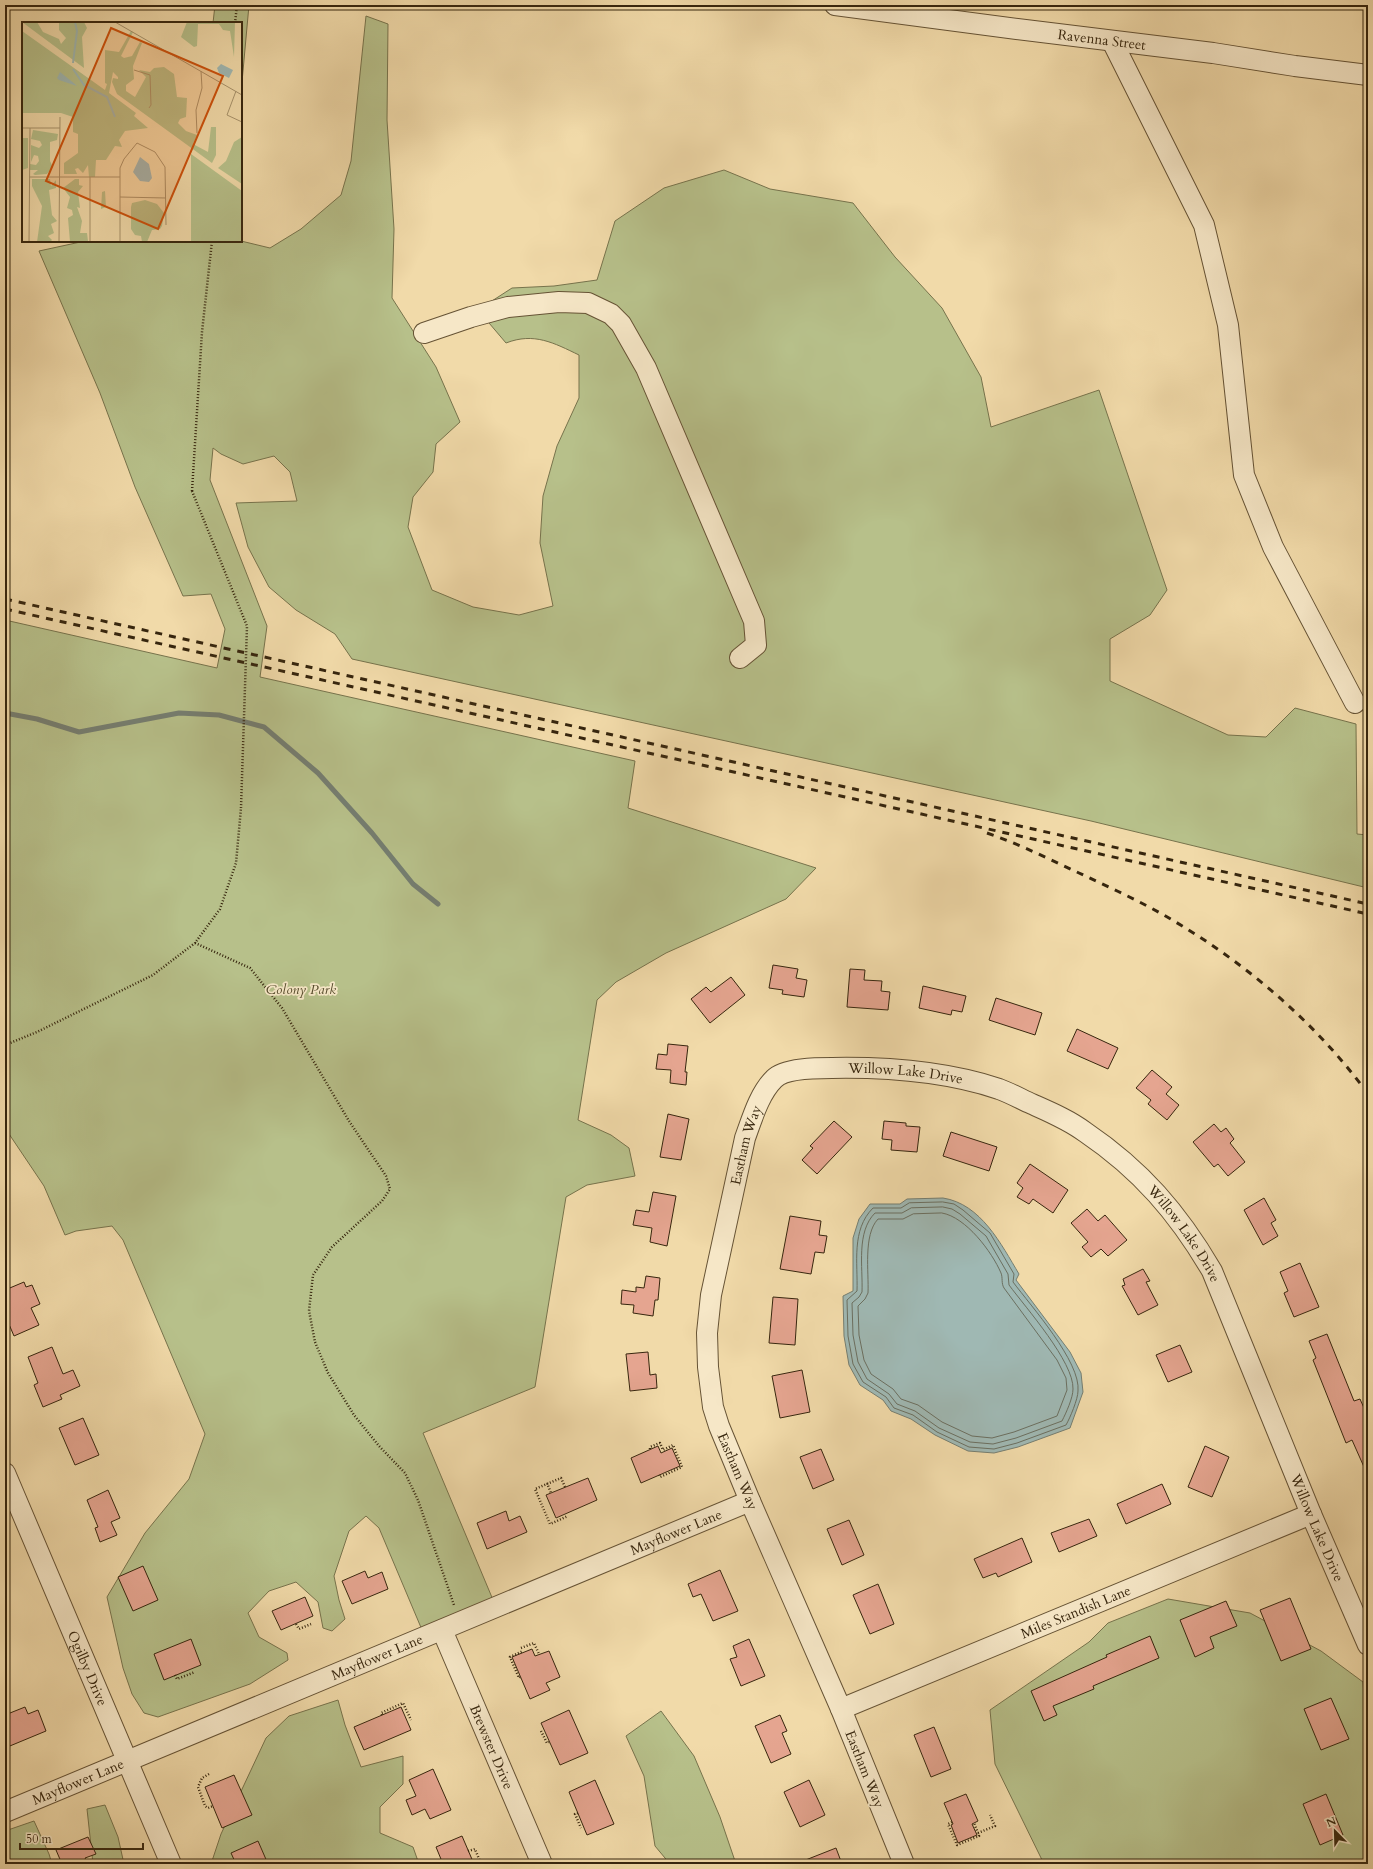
<svg xmlns="http://www.w3.org/2000/svg" width="1373" height="1869" viewBox="0 0 1373 1869" font-family="Cardo,serif">
	<rect width="100%" height="100%" fill="#f1daa9"/>
	<filter id="stains"><feTurbulence type="fractalNoise" baseFrequency=".005" numOctaves="4"/><feColorMatrix values="0 0 0 0 .2 0 0 0 0 .09 0 0 0 0 .02 0 0 0 .5 -.17"/></filter>
	<radialGradient id="worn" r=".72"><stop offset=".6" stop-color="#630" stop-opacity="0"/><stop offset="1" stop-color="#630" stop-opacity=".3"/></radialGradient>
	<path fill="#b7c08a" stroke="#77734c" d="M 215,5 L 249,5 L 241,93 L 241,23 L 213,23 Z
		M 366,16 L 388,24 L 387,120 L 394,229 L 392,298 L 436,367 L 460,422 L 436,444 L 433,472 L 413,497 L 408,527 L 432,590 L 473,607 L 519,615 L 553,606 L 540,543 L 543,496 L 557,446 L 579,398 L 579,355 C 554,343 534,332 506,343 L 478,310 L 512,288 L 554,286 L 597,280 L 615,221 L 664,188 L 724,170 L 770,189 L 853,203 L 895,257 L 942,308 L 981,377 L 991,427 L 1099,390 L 1167,590 L 1150,615 L 1110,639 L 1110,681 L 1228,735 L 1266,737 L 1295,708 L 1356,724 L 1357,834 L 1368,835 L 1368,888 L 1091,821 L 352,659 L 335,634 L 296,610 L 269,587 L 248,547 L 236,503 L 297,501 L 290,472 L 274,456 L 243,464 L 221,454 L 213,448 L 210,480 L 267,626 L 260,677 L 635,761 L 628,808 L 816,868 L 786,899 L 666,953 L 616,982 L 597,1000 L 578,1120 L 611,1135 L 629,1148 L 635,1176 L 587,1185 L 566,1197 L 535,1387 L 423,1433 L 496,1607 L 425,1637 L 379,1528 L 366,1516 L 349,1531 L 334,1576 L 339,1600 L 345,1619 L 332,1631 L 323,1628 L 318,1602 L 296,1582 L 269,1591 L 248,1613 L 259,1637 L 287,1653 L 288,1660 L 250,1684 L 158,1717 L 144,1713 L 132,1694 L 123,1668 L 107,1597 L 145,1533 L 189,1479 L 205,1434 L 123,1240 L 112,1226 L 76,1231 L 65,1235 L 44,1186 L 5,1128 L 5,620 L 217,668 L 225,629 L 211,594 L 183,596 L 135,487 L 100,393 L 39,251 L 85,241 L 241,241 L 270,248 L 301,229 L 341,195 L 351,161 Z
		M 1168,1599 L 1250,1613 L 1321,1651 L 1363,1682 L 1368,1750 L 1368,1864 L 1044,1864 L 995,1764 L 990,1710 L 1089,1642 L 1108,1623 Z
		M 338,1700 L 345,1725 L 361,1767 L 403,1756 L 403,1784 L 380,1807 L 380,1833 L 413,1847 L 419,1864 L 217,1864 L 212,1861 L 221,1834 L 266,1738 L 289,1716 Z
		M 661,1711 L 694,1756 L 720,1817 L 736,1864 L 670,1864 L 655,1846 L 644,1776 L 626,1736 Z
		M 105,1805 L 118,1837 L 124,1864 L 93,1864 L 87,1809 Z
		M 34,1821 L 49,1854 L 52,1864 L 5,1864 L 5,1831 Z"/>
	<path fill="#9fb8b3" stroke="#757e71" d="M 943,1198 C 981,1204 1001,1244 1019,1274 L 1016,1280 L 1070,1352 L 1081,1373 L 1083,1392 L 1070,1428 L 1018,1447 L 994,1453 L 968,1451 L 935,1435 L 911,1419 L 891,1411 L 883,1400 L 860,1385 L 849,1365 L 844,1336 L 843,1296 L 853,1291 L 853,1238 L 859,1219 L 870,1204 L 900,1204 L 907,1199 Z"/>
	<g fill="none" stroke-linecap="round" stroke-linejoin="round">
		<path stroke="#6b6f60" stroke-width="1" d="M 943,1202 L 954,1204 L 963,1210 L 990,1233 L 1014,1274 L 1013,1282 C 1031,1306 1081,1362 1078,1391 C 1078,1399 1070,1418 1066,1425 L 1017,1443 L 994,1449 L 969,1447 L 937,1432 L 913,1415 L 894,1408 L 886,1397 L 863,1382 L 853,1364 L 848,1336 L 847,1300 L 857,1291 C 858,1263 851,1230 873,1208 L 901,1208 L 909,1203 Z
			M 943,1207 L 952,1209 L 960,1214 L 986,1236 L 1008,1274 L 1009,1285 C 1026,1308 1074,1362 1073,1389 C 1073,1398 1066,1413 1062,1421 L 1016,1438 L 993,1444 L 970,1442 L 939,1428 L 915,1411 L 897,1404 L 889,1394 L 867,1379 L 858,1362 L 853,1335 L 852,1303 L 859,1297 L 862,1292 C 863,1267 856,1232 875,1213 L 902,1213 L 911,1208 Z
			M 942,1213 C 966,1217 992,1252 1001,1273 C 1003,1278 1001,1283 1004,1288 L 1057,1360 L 1066,1378 L 1067,1390 L 1057,1416 L 1014,1432 L 992,1438 L 972,1436 L 942,1422 L 918,1405 L 901,1399 L 893,1389 L 871,1374 L 864,1360 L 859,1335 L 858,1306 L 865,1299 L 868,1293 C 869,1272 863,1235 878,1219 L 903,1219 L 913,1214 Z"/>
		<path stroke="#757e71" stroke-width="5" d="M 5,713 L 37,719 L 79,732 L 179,713 L 219,715 L 264,727 L 318,773 L 372,833 L 413,884 L 438,904"/>
	</g>
	<path fill="#e5a590" stroke="#37260e" d="M 773,965 L 798,969 L 796,978 L 807,980 L 804,997 L 782,994 L 783,990 L 769,988 Z
		M 850,969 L 865,970 L 864,980 L 882,981 L 881,991 L 890,992 L 888,1010 L 847,1007 Z
		M 731,977 L 745,995 L 710,1023 L 691,999 L 706,987 L 711,992 Z
		M 923,986 L 966,996 L 962,1012 L 952,1010 L 951,1015 L 919,1008 Z
		M 996,998 L 1042,1013 L 1035,1035 L 989,1020 Z
		M 1077,1029 L 1118,1048 L 1108,1069 L 1067,1051 Z
		M 668,1044 L 688,1046 L 685,1072 L 687,1072 L 686,1085 L 670,1083 L 671,1070 L 656,1069 L 658,1054 L 667,1055 Z
		M 1152,1070 L 1172,1087 L 1166,1094 L 1179,1105 L 1167,1120 L 1148,1104 L 1151,1100 L 1136,1088 Z
		M 668,1114 L 689,1119 L 681,1160 L 660,1157 Z
		M 834,1121 L 852,1137 L 817,1174 L 802,1160 L 813,1148 L 810,1146 Z
		M 884,1121 L 906,1123 L 906,1126 L 920,1127 L 917,1152 L 891,1150 L 892,1140 L 882,1139 Z
		M 1214,1124 L 1221,1132 L 1226,1128 L 1234,1139 L 1230,1143 L 1245,1162 L 1228,1176 L 1218,1164 L 1214,1167 L 1193,1142 Z
		M 951,1132 L 997,1147 L 989,1171 L 943,1156 Z
		M 1030,1164 L 1068,1190 L 1053,1213 L 1033,1199 L 1029,1204 L 1017,1197 L 1023,1188 L 1017,1183 Z
		M 653,1192 L 676,1196 L 667,1246 L 650,1242 L 652,1228 L 633,1225 L 636,1210 L 649,1212 Z
		M 1264,1198 L 1276,1220 L 1271,1223 L 1278,1236 L 1263,1245 L 1244,1210 Z
		M 1087,1209 L 1098,1221 L 1105,1215 L 1127,1240 L 1108,1256 L 1101,1249 L 1091,1257 L 1082,1247 L 1088,1242 L 1071,1223 Z
		M 790,1216 L 821,1221 L 819,1235 L 827,1236 L 824,1253 L 815,1252 L 811,1274 L 780,1269 Z
		M 1300,1263 L 1319,1307 L 1294,1317 L 1284,1293 L 1288,1291 L 1280,1272 Z
		M 1143,1269 L 1150,1281 L 1146,1282 L 1158,1305 L 1138,1315 L 1122,1286 L 1125,1285 L 1123,1279 Z
		M 646,1276 L 660,1278 L 658,1300 L 655,1300 L 653,1316 L 633,1313 L 634,1305 L 621,1304 L 622,1290 L 636,1292 L 636,1287 L 644,1288 Z
		M 24,1282 L 26,1287 L 32,1285 L 40,1304 L 31,1308 L 39,1325 L 14,1336 L 5,1315 L 5,1290 Z
		M 773,1297 L 798,1299 L 795,1345 L 769,1343 Z
		M 1327,1334 L 1354,1401 L 1360,1399 L 1368,1417 L 1368,1476 L 1352,1440 L 1346,1443 L 1313,1360 L 1316,1358 L 1309,1341 Z
		M 1180,1345 L 1192,1372 L 1168,1382 L 1156,1355 Z
		M 52,1347 L 63,1374 L 73,1370 L 80,1386 L 60,1395 L 62,1399 L 43,1407 L 34,1385 L 38,1383 L 28,1357 Z
		M 648,1352 L 650,1375 L 656,1374 L 657,1388 L 630,1391 L 626,1354 Z
		M 802,1370 L 810,1412 L 780,1418 L 772,1376 Z
		M 83,1418 L 99,1455 L 75,1465 L 59,1428 Z
		M 658,1446 L 661,1453 L 672,1448 L 680,1466 L 641,1483 L 631,1458 Z
		M 1205,1446 L 1229,1457 L 1212,1497 L 1188,1487 Z
		M 821,1449 L 834,1480 L 813,1489 L 800,1457 Z
		M 588,1478 L 597,1500 L 556,1518 L 546,1495 Z
		M 1162,1484 L 1171,1504 L 1126,1524 L 1117,1504 Z
		M 108,1490 L 120,1518 L 111,1522 L 117,1535 L 100,1542 L 95,1528 L 98,1527 L 87,1500 Z
		M 506,1511 L 509,1521 L 520,1516 L 527,1532 L 487,1549 L 477,1523 Z
		M 1089,1519 L 1097,1536 L 1059,1552 L 1051,1533 Z
		M 849,1520 L 864,1555 L 842,1565 L 827,1529 Z
		M 1022,1538 L 1032,1562 L 998,1577 L 996,1573 L 983,1578 L 974,1559 Z
		M 143,1566 L 158,1600 L 133,1611 L 118,1577 Z
		M 720,1570 L 738,1611 L 713,1621 L 701,1594 L 693,1597 L 688,1584 Z
		M 365,1571 L 368,1578 L 382,1572 L 388,1589 L 352,1604 L 342,1581 Z
		M 878,1584 L 894,1624 L 870,1634 L 853,1595 Z
		M 305,1597 L 313,1616 L 281,1630 L 272,1611 Z
		M 1290,1598 L 1311,1649 L 1281,1661 L 1260,1610 Z
		M 1226,1601 L 1237,1626 L 1210,1637 L 1214,1648 L 1195,1657 L 1180,1620 Z
		M 1150,1636 L 1159,1658 L 1093,1686 L 1094,1689 L 1053,1706 L 1057,1715 L 1044,1721 L 1031,1691 L 1107,1657 L 1106,1655 Z
		M 191,1639 L 201,1665 L 164,1680 L 154,1654 Z
		M 749,1639 L 765,1676 L 741,1686 L 730,1659 L 737,1657 L 733,1646 Z
		M 532,1649 L 535,1656 L 549,1651 L 560,1677 L 546,1683 L 550,1690 L 530,1699 L 512,1657 Z
		M 1331,1698 L 1349,1739 L 1321,1750 L 1304,1709 Z
		M 25,1707 L 28,1714 L 38,1710 L 46,1731 L 5,1748 L 5,1715 Z
		M 401,1707 L 411,1730 L 364,1750 L 354,1727 Z
		M 569,1710 L 588,1753 L 560,1765 L 541,1723 Z
		M 780,1715 L 787,1731 L 782,1733 L 791,1754 L 771,1763 L 755,1726 Z
		M 934,1727 L 951,1769 L 931,1777 L 914,1735 Z
		M 433,1769 L 451,1810 L 430,1819 L 425,1809 L 412,1815 L 406,1800 L 416,1796 L 409,1780 Z
		M 234,1775 L 252,1815 L 222,1828 L 205,1787 Z
		M 595,1780 L 614,1824 L 587,1835 L 569,1792 Z
		M 809,1780 L 825,1815 L 800,1827 L 784,1792 Z
		M 966,1794 L 978,1821 L 972,1824 L 977,1835 L 958,1843 L 951,1825 L 953,1824 L 944,1803 Z
		M 1326,1794 L 1343,1835 L 1320,1845 L 1303,1804 Z
		M 462,1836 L 474,1864 L 443,1864 L 436,1847 Z
		M 88,1837 L 96,1854 L 85,1858 L 88,1864 L 62,1864 L 56,1850 Z
		M 258,1841 L 268,1864 L 236,1864 L 231,1853 Z
		M 836,1848 L 842,1864 L 798,1864 L 798,1863 Z"/>
	<g fill="none" stroke-linecap="round" stroke-linejoin="round">
		<defs>
			<g id="minor">
				<path id="s1" d="M 835,5 L 1017,29 L 1213,53 L 1295,66 L 1368,75"/>
				<path d="M 1112,41 L 1204,225 L 1228,325 L 1244,475 L 1273,547 L 1355,703"/>
				<path d="M 424,333 L 471,317 L 508,307 L 559,302 L 588,303 L 611,314 L 621,324 L 646,368 L 754,621 L 756,645 L 740,658"/>
				<path id="s2" d="M 5,1473 L 171,1864"/>
				<path id="s3" d="M 442,1630 L 542,1864"/>
				<path id="s4" d="M 841,1709 L 1311,1514"/>
				<path id="s5" d="M 5,1812 L 750,1501"/>
				<path id="s6" d="M 904,1864 L 841,1709 L 750,1501 L 719,1426 L 713,1407 L 708,1367 L 707,1333 L 711,1295 L 745,1138 C 752,1119 759,1094 774,1079 C 784,1068 818,1068 832,1068 C 888,1067 945,1071 999,1089 C 1010,1093 1021,1099 1032,1104 C 1050,1112 1069,1120 1085,1132 C 1141,1170 1178,1213 1212,1271 L 1311,1514 L 1368,1645"/>
			</g>
		</defs>
		<use href="#minor" stroke="#665335" stroke-width="22"/>
		<path stroke="#37260e" stroke-width="2.5" stroke-dasharray="1 2" stroke-linecap="butt" d="M 235,23 L 237,5
			M 192,491 L 202,332 L 212,241
			M 195,943 L 250,968 L 282,1008 L 349,1121 L 386,1176 L 390,1189 L 382,1201 L 332,1247 L 313,1275 L 309,1311 L 315,1342 L 328,1373 L 354,1415 L 379,1446 L 405,1473 L 418,1500 L 454,1605
			M 5,1045 L 37,1032 L 153,975 L 195,943 L 220,909 L 236,863 L 241,808
			M 650,1449 L 650,1447 L 660,1443 L 663,1450 L 673,1445 L 682,1467 L 660,1477 L 659,1475
			M 547,1483 L 551,1493
			M 565,1487 L 561,1478 L 535,1489 L 550,1524 L 568,1516
			M 296,1624 L 299,1629 L 311,1624
			M 521,1648 L 534,1643 L 539,1654
			M 175,1675 L 177,1679 L 195,1672
			M 520,1677 L 519,1678 L 510,1657 L 523,1651
			M 382,1715 L 381,1713 L 403,1703 L 411,1720
			M 541,1731 L 547,1743 L 549,1742
			M 209,1774 L 202,1778 L 198,1787 L 205,1806 L 208,1808 L 213,1806
			M 578,1813 L 575,1814 L 581,1828
			M 952,1822 L 948,1824 L 957,1845 L 979,1836 L 974,1823
			M 978,1833 L 995,1826 L 990,1815
			M 468,1851 L 475,1849 L 481,1864"/>
		<use href="#minor" stroke="#f6e7c7" stroke-width="20"/>
		<path stroke="#37260e" stroke-width="3" stroke-dasharray="7 7" stroke-linecap="butt" d="M 5,599 L 1368,904
			M 5,609 L 1368,914
			M 987,833 C 1019,844 1049,859 1079,873 C 1111,888 1144,903 1174,921 C 1248,965 1317,1024 1368,1094"/>
		<path stroke="#37260e" stroke-width="2.5" stroke-dasharray="1 2" stroke-linecap="butt" d="M 192,491 L 247,626 L 241,808"/>
	</g>
	<g text-anchor="middle" stroke-width="3.5" stroke-linejoin="round" paint-order="stroke">
		<g font-size="14" fill="#37260e" stroke="#f6e7c7">
			<text dy="5" stroke="none"><textPath href="#s1" startOffset="269">Ravenna Street</textPath></text>
			<text dy="5" stroke="none"><textPath href="#s6" startOffset="969">Willow Lake Drive</textPath></text>
			<text dy="5" stroke="none"><textPath href="#s6" startOffset="762">Eastham Way</textPath></text>
			<text dy="5" stroke="none"><textPath href="#s6" startOffset="1304">Willow Lake Drive</textPath></text>
			<text transform="translate(738 1471) rotate(67)" y="5">Eastham Way</text>
			<text dy="5" stroke="none"><textPath href="#s6" startOffset="1628">Willow Lake Drive</textPath></text>
			<text dy="5" stroke="none"><textPath href="#s5" startOffset="727">Mayflower Lane</textPath></text>
			<text dy="5" stroke="none"><textPath href="#s4" startOffset="254">Miles Standish Lane</textPath></text>
			<text dy="5" stroke="none"><textPath href="#s5" startOffset="403">Mayflower Lane</textPath></text>
			<text dy="5" stroke="none"><textPath href="#s2" startOffset="212">Ogilby Drive</textPath></text>
			<text dy="5" stroke="none"><textPath href="#s3" startOffset="127">Brewster Drive</textPath></text>
			<text transform="translate(865 1769) rotate(68)" y="5">Eastham Way</text>
			<text dy="5" stroke="none"><textPath href="#s5" startOffset="79">Mayflower Lane</textPath></text>
		</g>
		<g font-size="14" font-style="italic" fill="#574c2d" stroke="#f6e7c7">
			<text x="301" y="994">Colony Park</text>
		</g>
	</g>
	<g transform="translate(22 22)">
		<rect width="220" height="220" fill="#f1daa9"/>
		<path d="M 0,0 L 15,0 L 21,10 L 37,17 L 39,22 L 44,16 L 37,8 L 37,0 L 62,0 L 65,6 L 60,15 L 62,46 ZM 165,0 L 213,0 L 212,35 L 208,9 L 201,8 L 197,2 L 176,2 L 175,24 L 172,25 L 159,15 ZM 0,9 L 83,68 L 85,62 L 83,61 L 83,28 L 97,30 L 109,9 L 111,10 L 99,34 L 102,36 L 110,34 L 118,20 L 120,21 L 111,44 L 112,57 L 104,63 L 104,69 L 113,75 L 124,55 L 117,48 L 128,50 L 132,46 L 142,45 L 152,52 L 155,75 L 165,76 L 164,95 L 158,97 L 156,101 L 164,109 L 175,113 L 171,122 L 186,130 L 189,105 L 194,105 L 194,133 L 190,141 L 95,72 L 90,60 L 91,56 L 96,57 L 96,55 L 91,50 L 87,71 L 114,91 L 112,94 L 126,106 L 103,109 L 97,118 L 100,125 L 93,124 L 84,138 L 74,138 L 73,155 L 67,155 L 66,143 L 61,151 L 56,146 L 53,147 L 55,152 L 42,152 L 42,141 L 56,131 L 56,112 L 51,110 L 51,95 L 39,91 L 0,91 ZM 11,108 L 36,112 L 35,118 L 28,120 L 28,139 L 31,145 L 25,152 L 13,153 L 11,152 L 16,148 L 8,148 L 8,142 L 14,143 L 17,139 L 16,134 L 12,133 L 9,140 L 9,123 L 17,126 L 20,123 L 18,119 L 9,117 ZM 220,115 L 220,162 L 196,146 L 204,139 L 212,120 ZM 0,116 L 6,116 L 6,146 L 0,148 ZM 169,132 L 220,169 L 220,220 L 169,220 ZM 10,157 L 28,157 L 29,164 L 34,158 L 34,166 L 27,168 L 30,193 L 35,199 L 29,202 L 32,211 L 26,214 L 30,218 L 28,220 L 15,220 L 20,184 L 10,164 ZM 53,157 L 57,157 L 57,163 L 61,164 L 56,170 L 58,186 L 55,185 L 60,199 L 58,211 L 65,211 L 66,219 L 48,220 L 46,196 L 51,193 L 50,188 L 45,186 L 48,175 L 41,166 ZM 83,169 L 84,185 L 79,187 L 80,170 ZM 123,178 L 135,182 L 142,191 L 140,204 L 138,207 L 130,208 L 125,220 L 120,220 L 119,214 L 113,213 L 109,207 L 109,185 L 110,181 Z" fill="#b7c08a"/>
		<path d="M 199,42 L 211,48 L 207,56 L 197,51 L 195,46 ZM 38,50 L 53,62 L 55,64 L 37,58 L 35,56 ZM 118,135 L 127,142 L 130,156 L 127,160 L 118,159 L 111,150 Z" fill="#9fb8b3"/>
		<path fill="none" stroke="#9fb8b3" stroke-width="2" d="M 51,41 L 55,9 L 53,0M 51,47 L 62,63 L 85,75 L 93,95"/>
		<path fill="none" stroke="#a7926b" stroke-width="1" d="M 93,0 L 220,73M 112,48 L 128,53 L 129,83 L 127,86M 214,69 L 205,93 L 220,100M 0,106 L 38,106M 175,111 L 174,88 L 180,66 L 179,49M 7,155 L 98,155M 98,175 L 144,176M 7,220 L 8,106M 37,220 L 38,95M 68,220 L 68,155M 98,220 L 98,146 L 102,137 L 115,121 L 133,130 L 143,145 L 144,203"/>
		<path fill="#cd510c" fill-opacity="0.15" stroke="#cd510c" stroke-width="2" d="M 89,6 L 201,54 L 136,207 L 24,159 Z"/>
		<rect width="220" height="220" fill="none" stroke="#37260e" stroke-width="2"/>
	</g>
	<rect width="1373" height="1869" fill="none" stroke="#f1daa9" stroke-width="20"/>
	<rect x="6" y="6" width="1361" height="1857" fill="none" stroke="#37260e" stroke-width="2"/>
	<rect x="10" y="10" width="1353" height="1849" fill="none" stroke="#37260e"/>
	<g transform="translate(1335 1831) rotate(337)" stroke="#f6e7c7" stroke-width="3" paint-order="stroke">
	<path d="M0-3L7 15L0 10L-7 15Z" fill="#37260e"/>
	<text y="-6" font-size="11" font-weight="bold" text-anchor="middle" fill="#37260e">N</text>
	</g>
	<path d="M20 1843v6h123v-6" fill="none" stroke="#37260e" stroke-width="2"/>
	<text x="26" y="1843" font-size="12" fill="#37260e" stroke="#f6e7c7" stroke-width="3" paint-order="stroke">50 m</text>
	<rect width="100%" height="100%" filter="url(#stains)"/>
	<rect width="100%" height="100%" fill="url(#worn)"/>
</svg>
